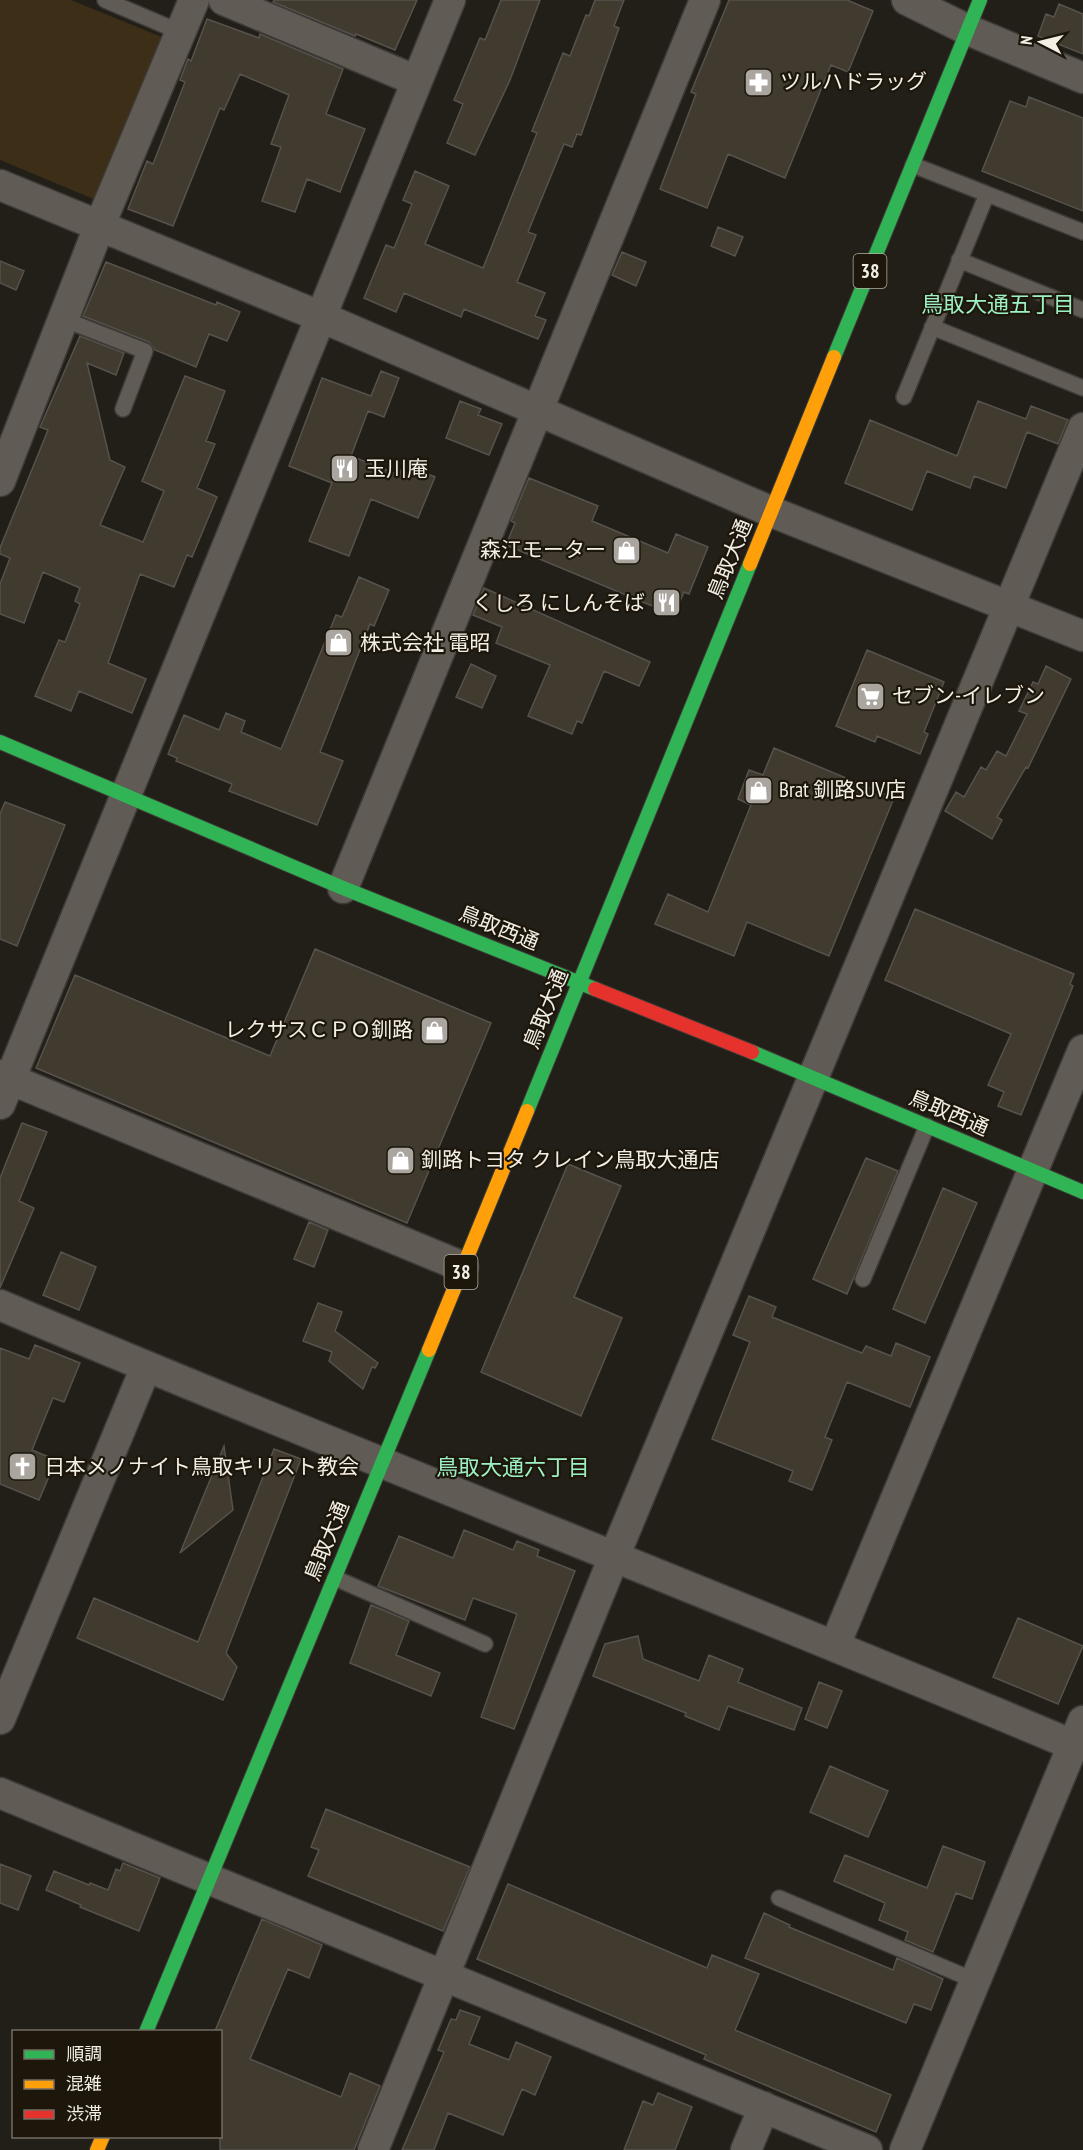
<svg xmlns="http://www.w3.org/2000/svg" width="1083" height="2150" viewBox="0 0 1083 2150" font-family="'PT Sans Narrow','Noto Sans JP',sans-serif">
	<rect width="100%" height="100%" fill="#221e18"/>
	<path fill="#3c2e17" d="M 0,0 L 71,0 L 162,37 L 96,200 L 0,160 Z"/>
	<path fill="#403a2f" stroke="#56524d" stroke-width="1.5" d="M 274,0 L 417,0 L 395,50 L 356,34 L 355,36 L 273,2 Z
		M 501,0 L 540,0 L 510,80 L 475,155 L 447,143 L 463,104 L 454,100 L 480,38 L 485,40 Z
		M 595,0 L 624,0 L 614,26 L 619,28 L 581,135 L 577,134 L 572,147 L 564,144 L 528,232 L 536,235 L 517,282 L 545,293 L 535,316 L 546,320 L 538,339 L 464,309 L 461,317 L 404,293 L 396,312 L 364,298 L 386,245 L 394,248 L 412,204 L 403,200 L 415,171 L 449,186 L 425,244 L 483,268 L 537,133 L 532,131 L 563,53 L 570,56 L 586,15 L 589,16 Z
		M 729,0 L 847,0 L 873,11 L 848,72 L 831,65 L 785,178 L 728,154 L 707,208 L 660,189 L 696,94 L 691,92 Z
		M 1059,4 L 1083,14 L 1083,54 L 1038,36 L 1046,14 L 1054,17 Z
		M 207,19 L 259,38 L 260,34 L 343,69 L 326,114 L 365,129 L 340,192 L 307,179 L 295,212 L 262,201 L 281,147 L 271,144 L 289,95 L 240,74 L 224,110 L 220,108 L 173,226 L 128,209 L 147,161 L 153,164 L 185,82 L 180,80 L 188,59 L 191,61 Z
		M 1029,97 L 1083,118 L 1083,211 L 982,171 L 1010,101 L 1026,107 Z
		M 718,227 L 743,237 L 735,256 L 711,246 Z
		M 622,252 L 646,262 L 636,286 L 612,275 Z
		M 0,261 L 24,271 L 16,290 L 0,283 Z
		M 106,262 L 216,305 L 217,302 L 240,312 L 227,341 L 209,334 L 196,367 L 155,350 L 149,342 L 83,316 Z
		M 80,336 L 124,353 L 116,375 L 87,363 L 110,460 L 125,467 L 100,525 L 143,542 L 164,491 L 142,481 L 185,376 L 225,391 L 206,441 L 215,444 L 197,488 L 217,497 L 192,557 L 187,555 L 174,587 L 140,574 L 108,663 L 146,679 L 132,713 L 79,691 L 71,711 L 35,696 L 59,640 L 65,642 L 80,604 L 75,601 L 80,588 L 43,572 L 24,623 L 0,614 L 0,584 L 10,558 L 0,554 L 0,548 L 48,430 L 40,427 Z
		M 381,371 L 399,378 L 384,417 L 368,411 L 351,456 L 399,475 L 404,464 L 435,477 L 418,518 L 371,499 L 349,556 L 309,541 L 332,483 L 289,466 L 322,378 L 371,396 Z
		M 460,401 L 481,409 L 478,415 L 502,424 L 489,455 L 446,438 Z
		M 978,401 L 1026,419 L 1031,406 L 1068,420 L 1058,444 L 1027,432 L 1006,488 L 974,476 L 970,488 L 927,471 L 912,510 L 845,483 L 870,420 L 957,456 Z
		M 529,478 L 598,506 L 592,521 L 668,553 L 676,534 L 708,547 L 689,594 L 684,592 L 674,615 L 506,545 L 515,523 L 511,521 Z
		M 359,577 L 389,590 L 374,626 L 370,624 L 320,752 L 343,761 L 317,825 L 229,791 L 232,784 L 176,761 L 177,758 L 168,754 L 184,715 L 219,730 L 226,713 L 245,721 L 241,732 L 281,749 L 336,615 L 342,617 Z
		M 484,588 L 650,662 L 639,686 L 604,671 L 582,723 L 577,721 L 572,734 L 528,716 L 550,665 L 496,643 L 502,627 L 473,615 Z
		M 867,650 L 944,682 L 924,732 L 928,734 L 920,754 L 877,736 L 875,742 L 836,726 Z
		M 471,664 L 496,676 L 482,708 L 456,697 Z
		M 1046,666 L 1071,679 L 1028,768 L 1026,767 L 997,817 L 1002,820 L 992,839 L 945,811 L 956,792 L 964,797 L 981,767 L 986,770 L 997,751 L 1006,756 L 1027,714 L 1019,711 L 1033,682 L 1038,684 Z
		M 774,748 L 894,798 L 829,956 L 747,922 L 734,956 L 655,924 L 668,894 L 708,912 L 751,805 L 738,799 L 749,770 L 763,775 Z
		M 5,802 L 65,825 L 17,946 L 0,939 L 0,814 Z
		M 915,909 L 1074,974 L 1070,984 L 1073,986 L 1021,1115 L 998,1106 L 1004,1092 L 988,1085 L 1011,1034 L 885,980 Z
		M 315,949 L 491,1023 L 407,1223 L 36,1068 L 75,975 L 270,1056 Z
		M 22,1123 L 47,1132 L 19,1201 L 34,1208 L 0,1288 L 0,1178 Z
		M 866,1158 L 898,1171 L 847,1294 L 813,1279 Z
		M 568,1164 L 621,1186 L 574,1297 L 622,1318 L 581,1416 L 481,1372 Z
		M 943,1188 L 977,1203 L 925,1323 L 893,1309 Z
		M 309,1222 L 328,1230 L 314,1267 L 294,1259 Z
		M 61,1252 L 96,1267 L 79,1310 L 43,1295 Z
		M 749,1296 L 776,1307 L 772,1317 L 862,1353 L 866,1346 L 891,1356 L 896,1343 L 930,1357 L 910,1407 L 847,1382 L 825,1437 L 832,1440 L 812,1490 L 789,1481 L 793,1471 L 712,1439 L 750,1342 L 733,1335 Z
		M 318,1303 L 342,1312 L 335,1331 L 378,1363 L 375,1368 L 372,1367 L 363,1389 L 329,1361 L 332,1352 L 303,1341 Z
		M 35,1345 L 80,1363 L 64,1402 L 53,1398 L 32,1450 L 56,1460 L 39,1500 L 0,1484 L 0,1348 L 29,1359 Z
		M 224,1446 L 233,1510 L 180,1553 Z
		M 274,1449 L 301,1459 L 226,1653 L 237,1667 L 223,1700 L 77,1638 L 94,1598 L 198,1642 Z
		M 464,1530 L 513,1550 L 517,1541 L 539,1550 L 537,1556 L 575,1571 L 514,1729 L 481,1717 L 517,1614 L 473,1598 L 465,1620 L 378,1586 L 399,1536 L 453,1558 Z
		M 371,1605 L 409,1621 L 396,1655 L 440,1673 L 431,1696 L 350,1663 Z
		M 1018,1618 L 1083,1646 L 1058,1704 L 993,1677 Z
		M 638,1636 L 643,1659 L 699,1681 L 709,1655 L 743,1669 L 738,1682 L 802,1708 L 794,1730 L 728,1706 L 719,1730 L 685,1716 L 686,1713 L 593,1676 L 605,1644 Z
		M 819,1682 L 842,1691 L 827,1728 L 805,1719 Z
		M 830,1766 L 888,1791 L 868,1837 L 810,1812 Z
		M 326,1809 L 470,1867 L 443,1931 L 308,1876 L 319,1850 L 311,1847 Z
		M 943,1846 L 985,1862 L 972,1899 L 956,1893 L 933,1952 L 905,1940 L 908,1932 L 879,1920 L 885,1903 L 834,1881 L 845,1855 L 927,1888 Z
		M 123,1863 L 160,1878 L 139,1931 L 80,1907 L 81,1905 L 46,1890 L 54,1871 L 89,1885 L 90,1883 L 108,1890 L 116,1869 L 120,1871 Z
		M 0,1864 L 31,1876 L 18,1910 L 0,1903 Z
		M 508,1884 L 707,1968 L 712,1955 L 759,1974 L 735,2030 L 891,2095 L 876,2132 L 704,2059 L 706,2055 L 477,1959 Z
		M 764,1913 L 790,1925 L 789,1927 L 893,1970 L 897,1958 L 943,1979 L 931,2010 L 914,2004 L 906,2023 L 745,1958 Z
		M 262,1919 L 322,1945 L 309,1978 L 288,1969 L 250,2059 L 341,2097 L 350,2073 L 380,2086 L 354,2150 L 220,2150 L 220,2031 L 215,2031 Z
		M 460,2010 L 480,2017 L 469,2044 L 509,2060 L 516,2042 L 551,2057 L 535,2095 L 522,2089 L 503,2135 L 448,2113 L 434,2150 L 402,2150 L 444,2052 L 438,2050 L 451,2019 L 456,2020 Z
		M 658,2093 L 692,2107 L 675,2150 L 624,2150 L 643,2101 L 653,2105 Z"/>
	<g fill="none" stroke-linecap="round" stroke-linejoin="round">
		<defs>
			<path id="lane" d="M 105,0 L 180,32
				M 987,194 L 1083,232
				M 959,260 L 1083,310
				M 63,319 L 145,351 L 123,409
				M 932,327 L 1083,388
				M 904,397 L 987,194 L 913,165
				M 863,1279 L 927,1126
				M 335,1578 L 485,1644
				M 779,1898 L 976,1981"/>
			<path id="street" d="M 224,0 L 417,81
				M 907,0 L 968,30 L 1083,78
				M 0,185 L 319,316 L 772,512 L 1083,636
				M 0,481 L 99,227 L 194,0
				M 343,888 L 705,0
				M 0,1075 L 463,1267
				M 0,1104 L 450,0
				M 0,1305 C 356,1456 717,1595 1073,1745
				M 835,1645 L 1083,1050
				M 0,1719 L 146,1367
				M 0,1793 L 867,2150
				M 373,2150 L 614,1557 L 1083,428
				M 746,2150 L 764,2107
				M 905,2150 L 1083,1721"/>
			<path id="fast" d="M 834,357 L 980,0
				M 0,742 L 343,888 L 595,989
				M 752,1052 L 1083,1192
				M 527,1111 L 750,564
				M 146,2032 L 429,1350"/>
			<path id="slow" d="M 750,564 L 834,357
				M 429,1350 L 527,1111
				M 97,2150 L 103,2136"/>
			<path id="jam" d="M 595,989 L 752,1052"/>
		</defs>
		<use href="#lane" stroke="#3e3b36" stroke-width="18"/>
		<use href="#street" stroke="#3e3b36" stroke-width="33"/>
		<use href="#fast" stroke="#3e3b36" stroke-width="16"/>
		<use href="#slow" stroke="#3e3b36" stroke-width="16"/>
		<use href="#jam" stroke="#3e3b36" stroke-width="16"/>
		<use href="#lane" stroke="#615b56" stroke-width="15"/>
		<use href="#street" stroke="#615b56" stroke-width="30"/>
		<use href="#fast" stroke="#30b455" stroke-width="14"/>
		<use href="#slow" stroke="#ff9f0a" stroke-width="14"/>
		<use href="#jam" stroke="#e5322d" stroke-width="14"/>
	</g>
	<defs>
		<symbol id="pharmacy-square" viewBox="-11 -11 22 22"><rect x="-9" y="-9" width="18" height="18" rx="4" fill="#aaa59e" stroke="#1d160b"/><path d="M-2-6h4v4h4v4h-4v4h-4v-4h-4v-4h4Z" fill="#fff"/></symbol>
		<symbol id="restaurant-square" viewBox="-11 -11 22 22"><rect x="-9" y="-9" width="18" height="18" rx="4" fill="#aaa59e" stroke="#1d160b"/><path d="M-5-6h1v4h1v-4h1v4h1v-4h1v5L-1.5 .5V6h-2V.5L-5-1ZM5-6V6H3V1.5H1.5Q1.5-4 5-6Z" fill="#fff"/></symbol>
		<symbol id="shop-square" viewBox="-11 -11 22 22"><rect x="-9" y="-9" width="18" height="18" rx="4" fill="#aaa59e" stroke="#1d160b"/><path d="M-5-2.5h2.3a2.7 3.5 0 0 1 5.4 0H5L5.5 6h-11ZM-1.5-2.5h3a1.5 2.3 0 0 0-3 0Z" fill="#fff"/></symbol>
		<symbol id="supermarket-square" viewBox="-11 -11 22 22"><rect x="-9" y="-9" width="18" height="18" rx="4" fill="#aaa59e" stroke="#1d160b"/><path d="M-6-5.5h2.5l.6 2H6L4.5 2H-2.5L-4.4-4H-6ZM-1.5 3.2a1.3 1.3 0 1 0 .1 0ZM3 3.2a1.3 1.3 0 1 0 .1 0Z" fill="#fff"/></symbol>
		<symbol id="church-square" viewBox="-11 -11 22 22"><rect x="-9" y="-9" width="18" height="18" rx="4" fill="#aaa59e" stroke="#1d160b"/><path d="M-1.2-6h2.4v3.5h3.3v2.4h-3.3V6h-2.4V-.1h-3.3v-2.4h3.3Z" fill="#fff"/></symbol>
	</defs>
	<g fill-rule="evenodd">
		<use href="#pharmacy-square" x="742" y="66" width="33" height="33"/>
		<use href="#restaurant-square" x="328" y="452" width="33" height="33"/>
		<use href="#shop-square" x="610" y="534" width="33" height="33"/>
		<use href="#restaurant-square" x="650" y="586" width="33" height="33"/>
		<use href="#shop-square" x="322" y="626" width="33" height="33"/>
		<use href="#supermarket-square" x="854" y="680" width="33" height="33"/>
		<use href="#shop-square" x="742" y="774" width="33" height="33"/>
		<use href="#shop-square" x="418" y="1014" width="33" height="33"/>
		<use href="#shop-square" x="384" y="1144" width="33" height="33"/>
		<use href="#church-square" x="6" y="1450" width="33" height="33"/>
	</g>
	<g text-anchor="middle" stroke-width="4.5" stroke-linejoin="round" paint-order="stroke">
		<g fill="#1d160b" stroke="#b3ada4" stroke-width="1.5">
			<rect x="853.5" y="254" width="33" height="34" rx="4.5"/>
			<rect x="444.5" y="1255" width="33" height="34" rx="4.5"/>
		</g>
		<g font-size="20" font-weight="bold" fill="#f3eee6">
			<text x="870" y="278">38</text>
			<text x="461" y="1279">38</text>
		</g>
		<g font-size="21" fill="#f3eee6" stroke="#1d160b" text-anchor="start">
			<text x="780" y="89">ツルハドラッグ</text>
			<text x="365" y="476">玉川庵</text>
			<text x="606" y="557" text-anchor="end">森江モーター</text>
			<text x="645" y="610" text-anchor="end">くしろ にしんそば</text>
			<text x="360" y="650">株式会社 電昭</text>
			<text x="892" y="703">セブン-イレブン</text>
			<text x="779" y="797">Brat 釧路SUV店</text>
			<text x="413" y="1037" text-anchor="end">レクサスＣＰＯ釧路</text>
			<text x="421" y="1167">釧路トヨタ クレイン鳥取大通店</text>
			<text x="44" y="1474">日本メノナイト鳥取キリスト教会</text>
		</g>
		<g font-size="21" fill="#f3eee6" stroke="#1d160b">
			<text transform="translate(730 559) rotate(-68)" y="7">鳥取大通</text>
			<text transform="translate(499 928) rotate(22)" y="7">鳥取西通</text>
			<text transform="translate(546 1009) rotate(-68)" y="7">鳥取大通</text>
			<text transform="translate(949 1113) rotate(23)" y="7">鳥取西通</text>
			<text transform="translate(327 1541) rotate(-68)" y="7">鳥取大通</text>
		</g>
		<g font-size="22" fill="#9defc4" stroke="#1d160b">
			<text x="998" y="312">鳥取大通五丁目</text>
			<text x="513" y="1475">鳥取大通六丁目</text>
		</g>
	</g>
	<rect x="12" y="2030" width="210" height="108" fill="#1d160b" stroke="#736c63" stroke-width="1.5"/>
	<rect x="24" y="2050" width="30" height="9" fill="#30b455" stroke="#736c63" stroke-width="1.5"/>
	<text x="66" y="2060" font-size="18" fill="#f3eee6">順調</text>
	<rect x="24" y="2080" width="30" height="9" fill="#ff9f0a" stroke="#736c63" stroke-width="1.5"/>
	<text x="66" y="2090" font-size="18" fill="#f3eee6">混雑</text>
	<rect x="24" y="2110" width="30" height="9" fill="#e5322d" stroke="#736c63" stroke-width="1.5"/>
	<text x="66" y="2120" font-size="18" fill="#f3eee6">渋滞</text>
	<g transform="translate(1041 42) rotate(277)" stroke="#1d160b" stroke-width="4.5" paint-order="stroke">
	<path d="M0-4.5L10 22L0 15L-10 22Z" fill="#f3eee6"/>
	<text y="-9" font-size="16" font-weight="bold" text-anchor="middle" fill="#f3eee6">N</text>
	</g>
</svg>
